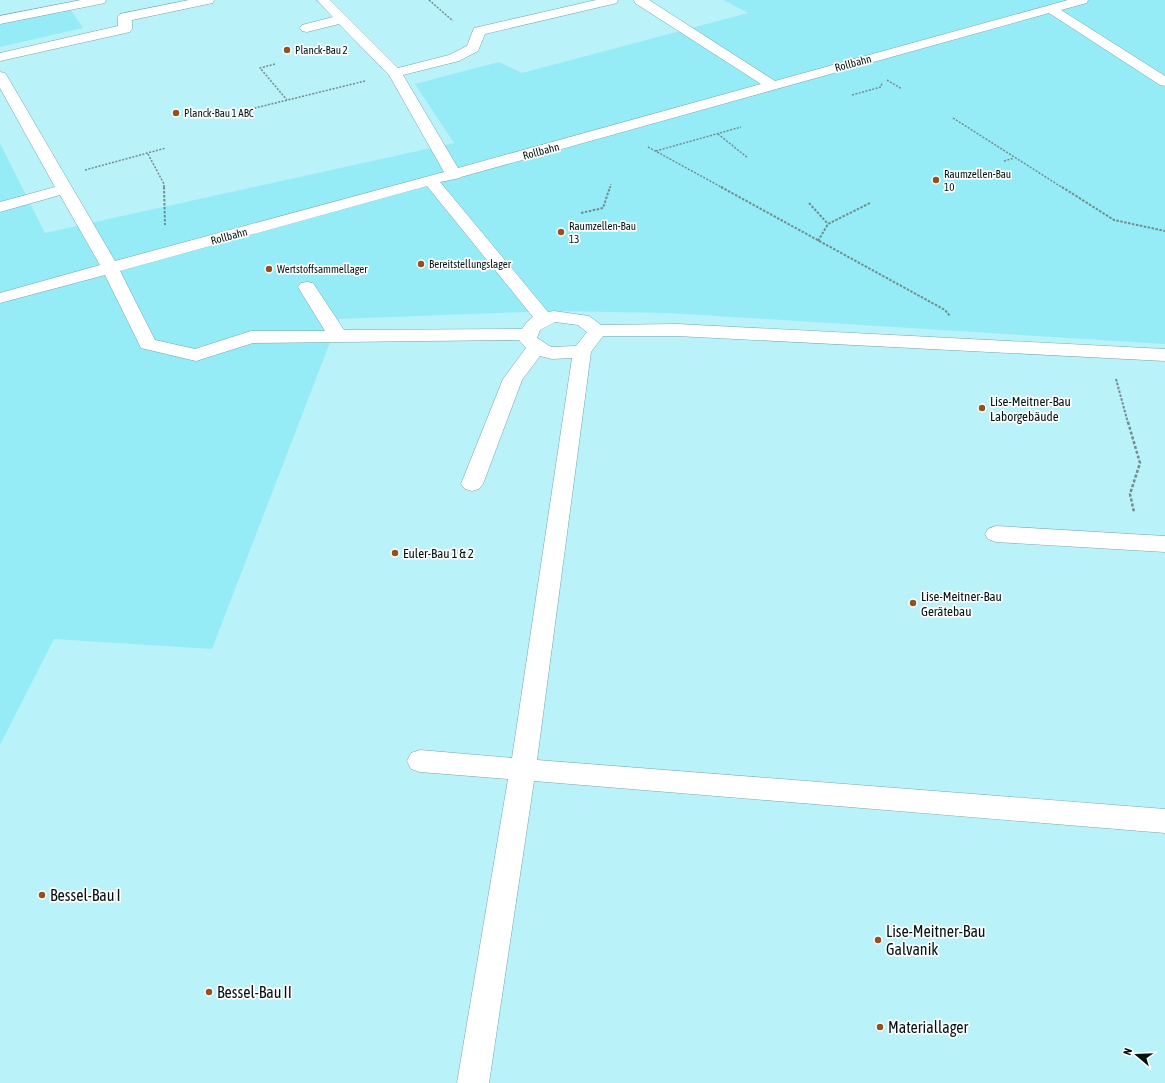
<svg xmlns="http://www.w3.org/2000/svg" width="1165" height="1083" viewBox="0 0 1165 1083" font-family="'Asap Condensed',sans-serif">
	<rect width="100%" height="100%" fill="#d5fafe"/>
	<path fill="#baf2f9" d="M 0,0 L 1165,0 L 1165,1083 L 0,1083 Z"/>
	<path fill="#96ecf6" d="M 723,0 L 1165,0 L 1165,344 L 669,313 L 553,311 L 339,319 L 212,649 L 54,639 L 0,745 L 0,143 L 45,233 L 454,143 L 415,84 L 499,62 L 522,73 L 748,13 Z
		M 70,9 L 83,28 L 0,47 L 0,24 Z"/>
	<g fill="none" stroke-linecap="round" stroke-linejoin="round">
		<defs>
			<path id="service" d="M 81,0 L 106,0 L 105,3 L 0,24 L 0,16 Z
				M 189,0 L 214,0 L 213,3 L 208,4 L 132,20 L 132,29 L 130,32 L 0,61 L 0,53 L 118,26 L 118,17 L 120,14 Z
				M 317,0 L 330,0 L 398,68 L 449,55 L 467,46 L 474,28 L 596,0 L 618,0 L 617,3 L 485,34 L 478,51 L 459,61 L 403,75 L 458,168 L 761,84 L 635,3 L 634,0 L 649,0 L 775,81 L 1068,0 L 1088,0 L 1087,3 L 1061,10 L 1165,76 L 1165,86 L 1160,85 L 1049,13 L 461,177 L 460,178 L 440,182 L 548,312 L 554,311 L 589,316 L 601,325 L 677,324 L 1165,349 L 1165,361 L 677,336 L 603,336 L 591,352 L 537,760 L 1165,809 L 1165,833 L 534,781 L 489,1083 L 457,1083 L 508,779 L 420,772 L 411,769 L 407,761 L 411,753 L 420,750 L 512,758 L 572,358 L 552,359 L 540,356 L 522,380 L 483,484 L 479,489 L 472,491 L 465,489 L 461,484 L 503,379 L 526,348 L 519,340 L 253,343 L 196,361 L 141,348 L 105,275 L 0,303 L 0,293 L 100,265 L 60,195 L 0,212 L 0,202 L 55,187 L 0,88 L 0,72 L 5,73 L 7,76 L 115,261 L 444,172 L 389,75 L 339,24 L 307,32 L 302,31 L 300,28 L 302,25 L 333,17 ZM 427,186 L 533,317 L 527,322 L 522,329 L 344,330 L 313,283 L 307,282 L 301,283 L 298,287 L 325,331 L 251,331 L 195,349 L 155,340 L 120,271 ZM 555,322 L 578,325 L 587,332 L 576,346 L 551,347 L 537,338 L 540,330 Z
				M 996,526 L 1165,536 L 1165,552 L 996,542 L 988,539 L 985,534 L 988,529 Z"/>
		</defs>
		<use href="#service" stroke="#78a4a9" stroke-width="1"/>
		<path stroke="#718c8f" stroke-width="1.5" stroke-dasharray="2 1.5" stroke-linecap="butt" d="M 429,0 L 453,21
			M 275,64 L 260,68 L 287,100
			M 887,80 L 902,89
			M 852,95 L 881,87 L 882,82
			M 251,109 L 365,81
			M 953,118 L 1063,188
			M 718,134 L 748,158
			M 648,147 L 723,188
			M 656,151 L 741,127
			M 148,154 L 164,184 L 164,188
			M 1004,161 L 1014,158
			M 85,170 L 166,148
			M 610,188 L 611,184"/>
		<path stroke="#718c8f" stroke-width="2" stroke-dasharray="2.5 1.5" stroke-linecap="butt" d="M 164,187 L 165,225
			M 721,187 L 945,310 L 950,316
			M 1062,187 L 1114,220 L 1165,231
			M 809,203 L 828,224
			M 581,213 L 603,208 L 610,187
			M 818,241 L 828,224 L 870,203
			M 1116,379 L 1128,423"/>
		<path stroke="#718c8f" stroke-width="2.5" stroke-dasharray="3 2" stroke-linecap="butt" d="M 1128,422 L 1140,463 L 1130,494 L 1134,512"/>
		<use href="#service" fill="#fff" fill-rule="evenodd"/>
	</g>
	<g fill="#93511e" stroke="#fff" stroke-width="1.5">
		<circle cx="287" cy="50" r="4"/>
		<circle cx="176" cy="113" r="4"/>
		<circle cx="936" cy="180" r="4"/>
		<circle cx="561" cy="232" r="4"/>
		<circle cx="421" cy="264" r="4"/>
		<circle cx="269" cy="269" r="4"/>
		<circle cx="982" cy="408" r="4"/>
		<circle cx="395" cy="553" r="4"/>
		<circle cx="913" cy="603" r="4"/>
		<circle cx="42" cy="895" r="4"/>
		<circle cx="878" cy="940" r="4"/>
		<circle cx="209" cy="992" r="4"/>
		<circle cx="880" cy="1027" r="4"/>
	</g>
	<g text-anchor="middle" stroke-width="3.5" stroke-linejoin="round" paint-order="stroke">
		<g font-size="11" fill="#031315" stroke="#fff" text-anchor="start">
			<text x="295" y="54">Planck-Bau 2</text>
			<text x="184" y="117">Planck-Bau 1 ABC</text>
			<text x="944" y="178">Raumzellen-Bau<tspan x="944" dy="13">10</tspan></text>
			<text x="569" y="230">Raumzellen-Bau<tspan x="569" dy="13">13</tspan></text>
			<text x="429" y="268">Bereitstellungslager</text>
			<text x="277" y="273">Wertstoffsammellager</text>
		</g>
		<g font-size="11" fill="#031315" stroke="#fff">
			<text transform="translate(853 63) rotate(-15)" y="4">Rollbahn</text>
			<text transform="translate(541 151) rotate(-15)" y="4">Rollbahn</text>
			<text transform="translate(229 236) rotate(-15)" y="4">Rollbahn</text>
		</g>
		<g font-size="13" fill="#031315" stroke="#fff" text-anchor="start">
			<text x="990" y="406">Lise-Meitner-Bau<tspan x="990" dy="15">Laborgebäude</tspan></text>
			<text x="403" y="558">Euler-Bau 1 &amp; 2</text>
			<text x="921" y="601">Lise-Meitner-Bau<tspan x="921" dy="15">Gerätebau</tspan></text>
		</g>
		<g font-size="16" fill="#031315" stroke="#fff" text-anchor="start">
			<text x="50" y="901">Bessel-Bau I</text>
			<text x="886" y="937">Lise-Meitner-Bau<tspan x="886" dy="18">Galvanik</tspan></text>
			<text x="217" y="998">Bessel-Bau II</text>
			<text x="888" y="1033">Materiallager</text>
		</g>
	</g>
	<g transform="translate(1137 1055) rotate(289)" stroke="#ffffff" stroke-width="3" paint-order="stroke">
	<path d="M0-3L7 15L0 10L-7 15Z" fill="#031315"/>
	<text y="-6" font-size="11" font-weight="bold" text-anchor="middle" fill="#031315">N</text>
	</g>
</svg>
